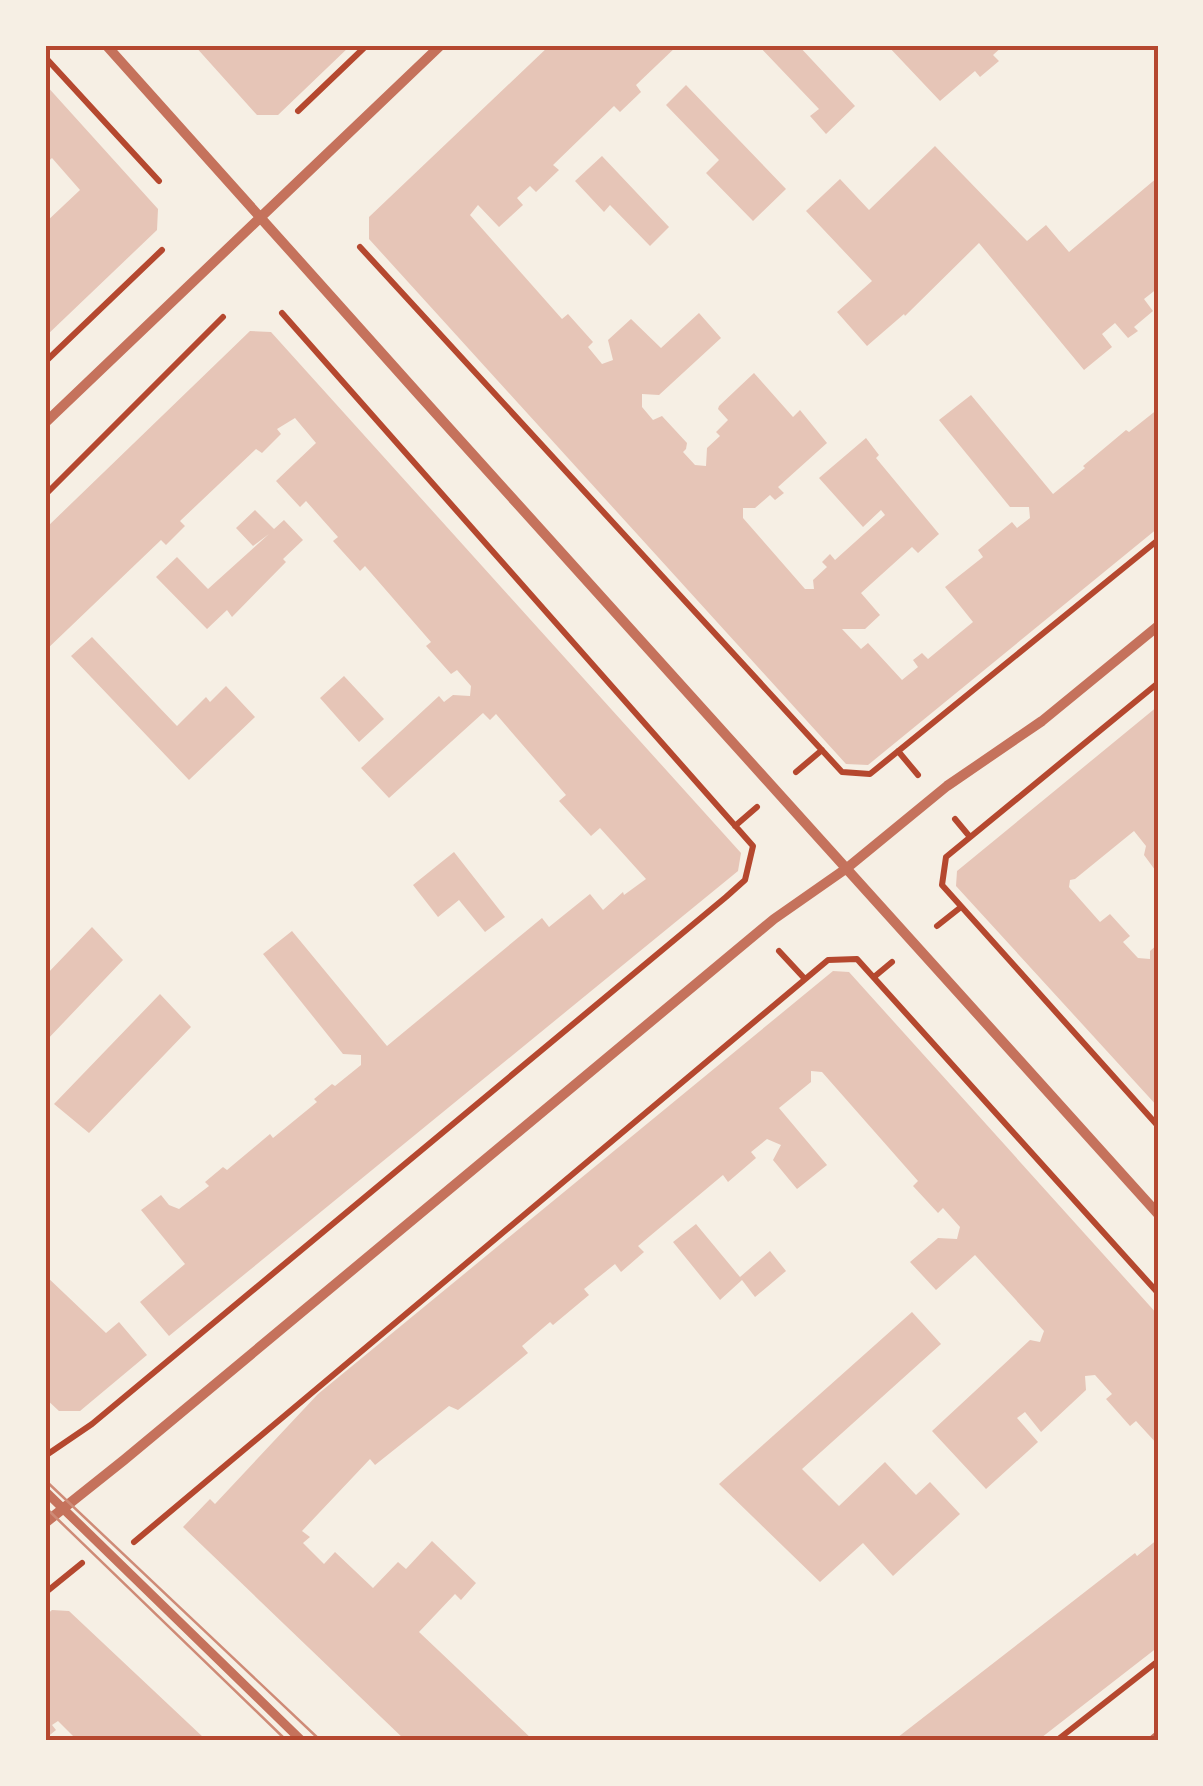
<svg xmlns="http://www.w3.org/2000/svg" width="1203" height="1786" viewBox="0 0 1203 1786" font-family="Literata,serif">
	<rect width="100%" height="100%" fill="#f6efe4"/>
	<path fill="#e6c5b7" d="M 194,45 L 351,45 L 278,115 L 257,115 Z
		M 550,45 L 678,45 L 636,85 L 641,92 L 620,112 L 614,106 L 553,165 L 559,170 L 536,192 L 530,186 L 517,198 L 523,205 L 499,227 L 478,205 L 470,215 L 562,319 L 568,314 L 593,342 L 588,347 L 602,364 L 613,360 L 608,340 L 631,319 L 661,348 L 699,313 L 721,338 L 659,395 L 642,394 L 642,407 L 653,420 L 662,416 L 687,443 L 686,449 L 683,452 L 695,465 L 706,466 L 707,448 L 720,436 L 716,432 L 728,420 L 718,409 L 719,406 L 754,373 L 793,417 L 800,410 L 827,443 L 778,487 L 784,493 L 775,500 L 770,495 L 755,508 L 743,508 L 743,518 L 805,589 L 814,589 L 813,580 L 827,567 L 822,562 L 830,554 L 835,560 L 885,515 L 881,510 L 863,527 L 819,478 L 866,438 L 879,455 L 876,458 L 939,534 L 918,553 L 912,547 L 861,593 L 880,615 L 865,629 L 842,629 L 861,649 L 868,643 L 902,680 L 918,667 L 913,660 L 922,653 L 928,659 L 973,622 L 945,587 L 983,557 L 978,550 L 1012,522 L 1017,528 L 1030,518 L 1029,507 L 1010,507 L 939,420 L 971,395 L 1053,494 L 1085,468 L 1083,466 L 1126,430 L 1129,432 L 1158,409 L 1158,528 L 868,765 L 846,764 L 369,239 L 369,217 Z
		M 758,45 L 798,45 L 855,106 L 826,134 L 810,116 L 819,109 Z
		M 887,45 L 1004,45 L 993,55 L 999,61 L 980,77 L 975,71 L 940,101 Z
		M 45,84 L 158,209 L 157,230 L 45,337 L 45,223 L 80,190 L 52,158 L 45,164 Z
		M 686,85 L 786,189 L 753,221 L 706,173 L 719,160 L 666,105 Z
		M 935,146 L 1027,241 L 1046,225 L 1069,252 L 1158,177 L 1158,288 L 1144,299 L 1153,311 L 1134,327 L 1138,331 L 1128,338 L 1115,323 L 1102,334 L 1112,347 L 1084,370 L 979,243 L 905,316 L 904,314 L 867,346 L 837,312 L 872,281 L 806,211 L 840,179 L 869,210 Z
		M 602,156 L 669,227 L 650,246 L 610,205 L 604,212 L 575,181 Z
		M 250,331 L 271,332 L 741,853 L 738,871 L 169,1336 L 140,1302 L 185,1264 L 141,1210 L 161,1195 L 169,1205 L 179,1209 L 209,1186 L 205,1182 L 223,1167 L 227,1170 L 270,1134 L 273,1138 L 317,1102 L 314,1099 L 332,1084 L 335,1086 L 361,1065 L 361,1055 L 343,1054 L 263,954 L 292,931 L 387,1046 L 542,918 L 549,927 L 590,894 L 603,910 L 623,892 L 624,895 L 646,879 L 600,828 L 591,836 L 559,801 L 566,795 L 496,714 L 490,720 L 483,713 L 389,798 L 361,768 L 439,696 L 444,702 L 453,695 L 470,696 L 471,686 L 457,670 L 451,674 L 426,646 L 431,642 L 365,566 L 360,571 L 333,541 L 338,537 L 306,501 L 300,507 L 276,481 L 316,443 L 295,418 L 277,429 L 281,434 L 262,453 L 256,449 L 180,521 L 185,526 L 166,545 L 161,540 L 45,651 L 45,529 Z
		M 255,510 L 274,529 L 284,520 L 303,540 L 283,559 L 286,562 L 232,617 L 227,610 L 207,629 L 156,577 L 177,557 L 208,589 L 269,534 L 253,546 L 236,528 Z
		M 92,637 L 177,726 L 206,697 L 210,702 L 226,686 L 255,717 L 189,780 L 71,656 Z
		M 344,676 L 384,719 L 359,742 L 320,698 Z
		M 1158,706 L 1158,874 L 1144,855 L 1146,846 L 1134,831 L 1075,879 L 1070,880 L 1069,887 L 1100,922 L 1110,914 L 1130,936 L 1123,942 L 1138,958 L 1150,959 L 1150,951 L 1158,944 L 1158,1107 L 956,886 L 957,871 Z
		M 454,852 L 505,917 L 485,932 L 459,900 L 438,917 L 413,885 Z
		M 92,927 L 123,960 L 45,1042 L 45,976 Z
		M 833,971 L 849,972 L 1158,1315 L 1158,1445 L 1136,1421 L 1130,1426 L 1106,1399 L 1112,1394 L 1095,1375 L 1085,1376 L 1086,1390 L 1041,1432 L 1025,1412 L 1017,1418 L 1038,1442 L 986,1489 L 932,1431 L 1030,1340 L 1040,1342 L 1044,1331 L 975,1255 L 936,1290 L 910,1262 L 938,1238 L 957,1239 L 960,1227 L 943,1208 L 938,1213 L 913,1186 L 918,1181 L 822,1072 L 811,1071 L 811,1082 L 779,1108 L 827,1165 L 797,1189 L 773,1160 L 781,1145 L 767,1139 L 751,1152 L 756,1158 L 728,1182 L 723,1175 L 638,1246 L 644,1252 L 621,1272 L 615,1264 L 584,1289 L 589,1295 L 553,1325 L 550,1322 L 522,1346 L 528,1353 L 478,1394 L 458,1410 L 449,1406 L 375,1465 L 370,1459 L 302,1531 L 310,1537 L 303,1543 L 324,1564 L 335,1552 L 373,1588 L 398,1562 L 406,1569 L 432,1541 L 476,1583 L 461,1600 L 455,1594 L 419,1632 L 534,1741 L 406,1741 L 183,1527 L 210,1499 L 215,1504 L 318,1394 Z
		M 160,994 L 191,1027 L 89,1133 L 54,1104 Z
		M 696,1224 L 740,1277 L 770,1251 L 786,1271 L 755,1297 L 742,1280 L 720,1300 L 673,1242 Z
		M 45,1275 L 106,1333 L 119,1322 L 147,1355 L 80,1411 L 59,1411 L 45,1398 Z
		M 912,1312 L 941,1344 L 802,1469 L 839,1506 L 885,1462 L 916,1495 L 930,1482 L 960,1514 L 893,1576 L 863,1543 L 820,1582 L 719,1484 Z
		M 1158,1539 L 1158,1647 L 1037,1741 L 893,1741 L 1135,1553 L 1137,1556 Z
		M 52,1610 L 69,1611 L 204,1738 L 201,1741 L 83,1741 L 78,1736 L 76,1739 L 58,1721 L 52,1725 L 56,1730 L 45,1739 L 45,1616 Z"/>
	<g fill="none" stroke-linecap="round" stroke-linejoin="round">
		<path stroke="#b5482f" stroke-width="6" d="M 45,57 L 159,181
			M 298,111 L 367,45
			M 360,247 L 842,772 L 870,774 L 1158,540
			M 45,362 L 162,250
			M 45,495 L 223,317
			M 1158,683 L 946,857 L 942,885 L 1158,1126
			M 898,751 L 918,775
			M 796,772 L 822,750
			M 955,819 L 970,837
			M 735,826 L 757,807
			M 937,926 L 961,907
			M 779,951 L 805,979
			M 874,977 L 892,962
			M 45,1456 L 92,1424 L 726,897 L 745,880 L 753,846 L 282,313
			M 134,1542 L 828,960 L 857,959 L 1158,1293
			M 45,1593 L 82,1563
			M 1056,1741 L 1158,1661"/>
		<path stroke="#c5725c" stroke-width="9" d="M 45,1491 L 302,1741"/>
		<path stroke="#c5725c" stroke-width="10" d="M 106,45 C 454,437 808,823 1158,1214
			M 45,423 L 441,45
			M 45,1523 L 124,1460 L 774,919 L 847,868 L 947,786 L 1042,721 L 1158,626
			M 1152,1741 L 1158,1736"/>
		<path stroke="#cf8b77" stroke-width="2.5" d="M 45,1480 L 321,1741
			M 45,1507 L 287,1741"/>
	</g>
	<rect width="1203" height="1786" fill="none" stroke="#f6efe4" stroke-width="95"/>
	<rect x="48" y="48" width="1108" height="1690" fill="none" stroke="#b5482f" stroke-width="4"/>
</svg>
